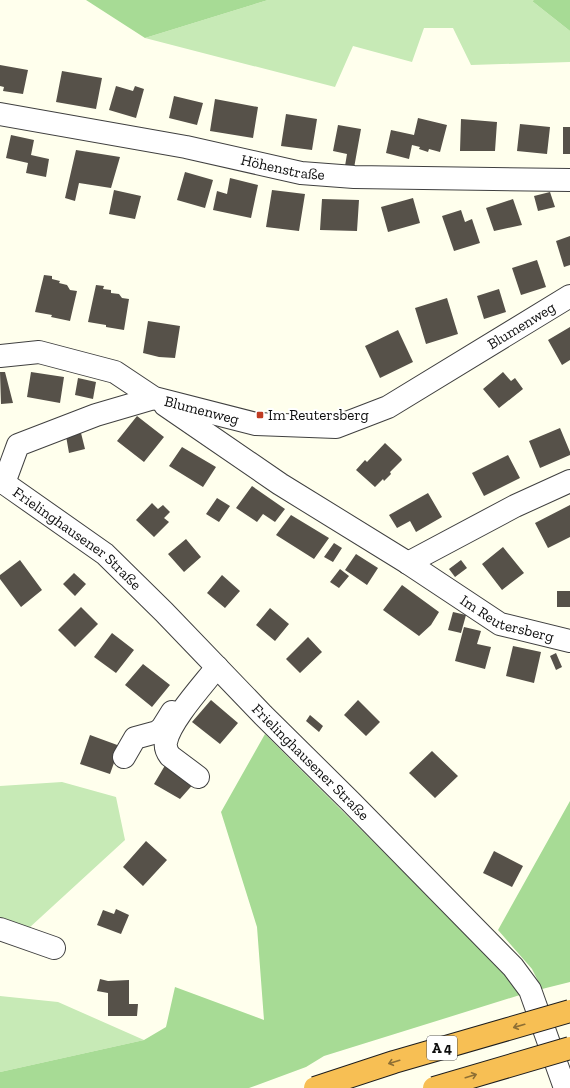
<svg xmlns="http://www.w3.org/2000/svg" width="570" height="1088" viewBox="0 0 570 1088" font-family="'Zilla Slab',serif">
	<rect width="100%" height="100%" fill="#ffffed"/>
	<path fill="#c7eab6" d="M 268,0 L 534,0 L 532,1 L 570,31 L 570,62 L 471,65 L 453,28 L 424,28 L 412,62 L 353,46 L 335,87 L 145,38 Z
		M 62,782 L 116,797 L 125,840 L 29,928 L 0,918 L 0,786 Z
		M 0,996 L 58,1002 L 144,1040 L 0,1072 Z"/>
	<path fill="#a7db95" d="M 86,0 L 268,0 L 145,38 Z
		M 534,0 L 570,0 L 570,31 L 532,1 Z
		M 265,734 L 506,974 L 520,995 L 324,1056 L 306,1067 L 249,1088 L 0,1088 L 0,1072 L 144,1040 L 166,1027 L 175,987 L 264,1020 L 257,927 L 221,812 Z
		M 570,801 L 570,982 L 542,989 L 532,969 L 498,930 Z"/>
	<path fill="#565149" d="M 0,65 L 28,70 L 23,94 L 3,91 L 4,87 L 0,86 Z
		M 62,71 L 102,78 L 96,109 L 56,102 Z
		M 116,86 L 133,91 L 135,86 L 144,89 L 136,118 L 109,110 Z
		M 174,96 L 203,103 L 197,125 L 169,118 Z
		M 215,99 L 258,107 L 253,138 L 210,131 Z
		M 286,114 L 317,119 L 312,150 L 281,146 Z
		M 418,118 L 447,125 L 440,152 L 429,149 L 428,152 L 419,149 L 420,147 L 412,145 L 409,159 L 386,153 L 391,130 L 414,135 Z
		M 461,119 L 497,122 L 495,151 L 460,151 Z
		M 520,124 L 550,127 L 547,154 L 517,151 Z
		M 338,125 L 361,129 L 354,168 L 345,166 L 347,154 L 333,151 Z
		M 563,127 L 570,127 L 570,154 L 563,154 Z
		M 11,135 L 34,140 L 31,155 L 49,159 L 46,177 L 26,173 L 28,163 L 6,158 Z
		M 76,150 L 120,157 L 111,188 L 79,183 L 75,201 L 65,198 Z
		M 185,172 L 213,180 L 205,208 L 177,200 Z
		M 230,178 L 258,185 L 251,218 L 213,210 L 217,191 L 227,194 Z
		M 114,190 L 141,196 L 135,219 L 109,214 Z
		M 272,190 L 305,194 L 299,231 L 266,227 Z
		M 550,192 L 555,207 L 538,211 L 534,196 Z
		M 413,198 L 420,223 L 388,232 L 381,207 Z
		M 322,199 L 359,200 L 357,231 L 320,230 Z
		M 513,199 L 522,225 L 494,231 L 486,208 Z
		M 461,210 L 465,222 L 472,219 L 480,243 L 454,251 L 442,216 Z
		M 570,236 L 570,265 L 564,267 L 556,241 Z
		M 537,260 L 546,287 L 521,295 L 512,268 Z
		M 44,275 L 52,276 L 52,279 L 60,281 L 59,283 L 67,285 L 70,290 L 77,291 L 70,321 L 51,317 L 52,315 L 35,312 Z
		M 96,285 L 104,286 L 103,289 L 111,290 L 111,293 L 119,294 L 122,298 L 129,299 L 124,330 L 106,327 L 106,325 L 88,322 Z
		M 499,289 L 506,312 L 484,319 L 477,296 Z
		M 447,298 L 458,334 L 426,344 L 415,308 Z
		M 148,321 L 180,326 L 175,358 L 159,357 L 143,353 Z
		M 570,327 L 570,360 L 562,365 L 548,340 Z
		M 398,330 L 413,362 L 380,378 L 365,346 Z
		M 0,372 L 5,372 L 13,403 L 1,404 Z
		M 31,372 L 64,377 L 60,403 L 27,397 Z
		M 503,372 L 511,381 L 515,378 L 523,389 L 499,408 L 483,389 Z
		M 78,378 L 96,382 L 93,399 L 75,395 Z
		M 137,416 L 164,437 L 144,462 L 117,441 Z
		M 560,428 L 570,452 L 570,455 L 540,468 L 529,441 Z
		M 81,433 L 85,449 L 69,453 L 66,436 Z
		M 385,443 L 401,458 L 402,460 L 390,472 L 391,474 L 384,481 L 383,479 L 375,487 L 356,470 L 365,460 L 367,462 Z
		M 182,447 L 216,467 L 203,487 L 169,466 Z
		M 508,455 L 520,478 L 484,496 L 472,473 Z
		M 252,486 L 285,509 L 275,522 L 263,514 L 257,522 L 236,508 Z
		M 428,493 L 442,517 L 416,532 L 410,521 L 397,528 L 389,515 Z
		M 217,498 L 230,506 L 219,522 L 206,514 Z
		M 152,503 L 158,509 L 163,505 L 170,512 L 164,518 L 169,522 L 154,537 L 136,520 Z
		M 570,505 L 570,537 L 548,548 L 535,523 Z
		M 291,515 L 329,538 L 314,559 L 276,535 Z
		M 186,539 L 201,557 L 184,572 L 168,554 Z
		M 334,543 L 342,548 L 333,562 L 324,557 Z
		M 503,547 L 524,573 L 502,590 L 482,564 Z
		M 356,554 L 378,568 L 367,585 L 345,570 Z
		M 20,560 L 42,590 L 21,607 L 0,579 L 0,575 Z
		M 461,560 L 467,568 L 455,577 L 449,569 Z
		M 340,569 L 349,576 L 339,588 L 330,582 Z
		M 74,573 L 86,584 L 75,596 L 63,584 Z
		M 222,575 L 240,591 L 225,608 L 207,593 Z
		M 402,585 L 439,612 L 431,625 L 419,636 L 383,610 Z
		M 557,591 L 570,591 L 570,607 L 557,607 Z
		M 81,607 L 98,624 L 75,647 L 58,630 Z
		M 270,608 L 289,624 L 275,641 L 256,625 Z
		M 453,612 L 466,615 L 461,633 L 448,630 Z
		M 464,627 L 481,631 L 477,644 L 491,647 L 485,669 L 455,661 Z
		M 112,633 L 134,650 L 116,673 L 94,657 Z
		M 308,637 L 322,652 L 300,673 L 286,659 Z
		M 513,646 L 541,652 L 534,683 L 506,676 Z
		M 556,653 L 562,667 L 556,670 L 550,656 Z
		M 143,664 L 170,685 L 152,707 L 125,685 Z
		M 211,700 L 238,723 L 220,744 L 192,722 Z
		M 358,700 L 380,722 L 366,736 L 344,715 Z
		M 310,715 L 323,726 L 319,732 L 306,721 Z
		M 90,735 L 120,746 L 110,774 L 80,764 Z
		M 432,751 L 458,776 L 435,798 L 409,773 Z
		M 167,762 L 196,781 L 180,799 L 154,784 Z
		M 146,841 L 167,860 L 143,886 L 123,867 Z
		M 494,851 L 523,866 L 512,887 L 483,873 Z
		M 116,909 L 129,915 L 121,934 L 97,925 L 103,910 L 114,914 Z
		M 100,979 L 108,981 L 129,980 L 129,1004 L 138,1004 L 137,1016 L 108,1016 L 108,993 L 97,991 Z"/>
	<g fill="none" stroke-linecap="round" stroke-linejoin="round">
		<defs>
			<g id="minor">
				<path id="s1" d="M 0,114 L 186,147 L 301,173 L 354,177 L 570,180"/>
				<path id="s2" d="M 0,356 L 39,352 L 115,372 L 154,398 L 256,424 L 336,427 L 388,407 L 570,296"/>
				<path id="s3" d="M 165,405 L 280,484 L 408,563 L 500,624 L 570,641"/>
				<path id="s4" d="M 0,483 L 4,483 L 105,554 L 164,612 L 263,715 L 351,802 L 513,967 L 530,990 L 565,1088"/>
				<path d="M 4,483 L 18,445 L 96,415 L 154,398"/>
				<path d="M 408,563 L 515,506 L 570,481"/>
				<path d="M 124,757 L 135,738 L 157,732 L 162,728 L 172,712"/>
				<path d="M 198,777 L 170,756 C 167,752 165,747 166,742 C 170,721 203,685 217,667"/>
				<path d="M 0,929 L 54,948"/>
			</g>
		</defs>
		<use href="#minor" stroke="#404040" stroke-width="24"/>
		<use href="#minor" stroke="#fff" stroke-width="22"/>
		<defs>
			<path id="highway-bridge" d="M 315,1088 L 394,1062 L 570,1011
				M 434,1088 L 570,1048"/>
		</defs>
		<use href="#highway-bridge" stroke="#1e1e1e" stroke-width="24" stroke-linecap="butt"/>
		<use href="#highway-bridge" stroke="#f7bf54" stroke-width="22"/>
	</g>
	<defs><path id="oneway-shaft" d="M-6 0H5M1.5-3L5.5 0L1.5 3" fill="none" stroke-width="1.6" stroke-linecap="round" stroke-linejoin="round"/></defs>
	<g stroke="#8e6f34">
		<use href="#oneway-shaft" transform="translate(519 1026) rotate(164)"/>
		<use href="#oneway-shaft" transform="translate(394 1062) rotate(163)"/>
		<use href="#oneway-shaft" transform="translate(471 1076) rotate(-17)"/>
	</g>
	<rect fill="#bf3b23" stroke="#fff" stroke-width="1.5" x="256" y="411" width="8" height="8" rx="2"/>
	<g text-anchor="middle" stroke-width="4" stroke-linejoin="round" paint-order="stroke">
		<rect fill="#fff" stroke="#565656" stroke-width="1" x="427" y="1036" width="30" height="24" rx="3"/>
		<g font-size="14" font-weight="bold" fill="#0d0d0d">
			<text x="442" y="1053">A 4</text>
		</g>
		<g font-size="15" fill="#0d0d0d" stroke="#fff">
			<text dy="5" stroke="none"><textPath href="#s1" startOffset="288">Höhenstraße</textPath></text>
			<text dy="5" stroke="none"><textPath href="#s2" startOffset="562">Blumenweg</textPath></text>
			<text dy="5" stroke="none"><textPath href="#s2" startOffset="214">Blumenweg</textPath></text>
			<text dy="5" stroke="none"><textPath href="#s4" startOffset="96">Frielinghausener Straße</textPath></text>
			<text dy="5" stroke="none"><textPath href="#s3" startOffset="405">Im Reutersberg</textPath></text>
			<text dy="5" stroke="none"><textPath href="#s4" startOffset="420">Frielinghausener Straße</textPath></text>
		</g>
		<g font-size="15" fill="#0d0d0d" stroke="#fff" text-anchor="start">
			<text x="268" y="420">Im Reutersberg</text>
		</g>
	</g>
</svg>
